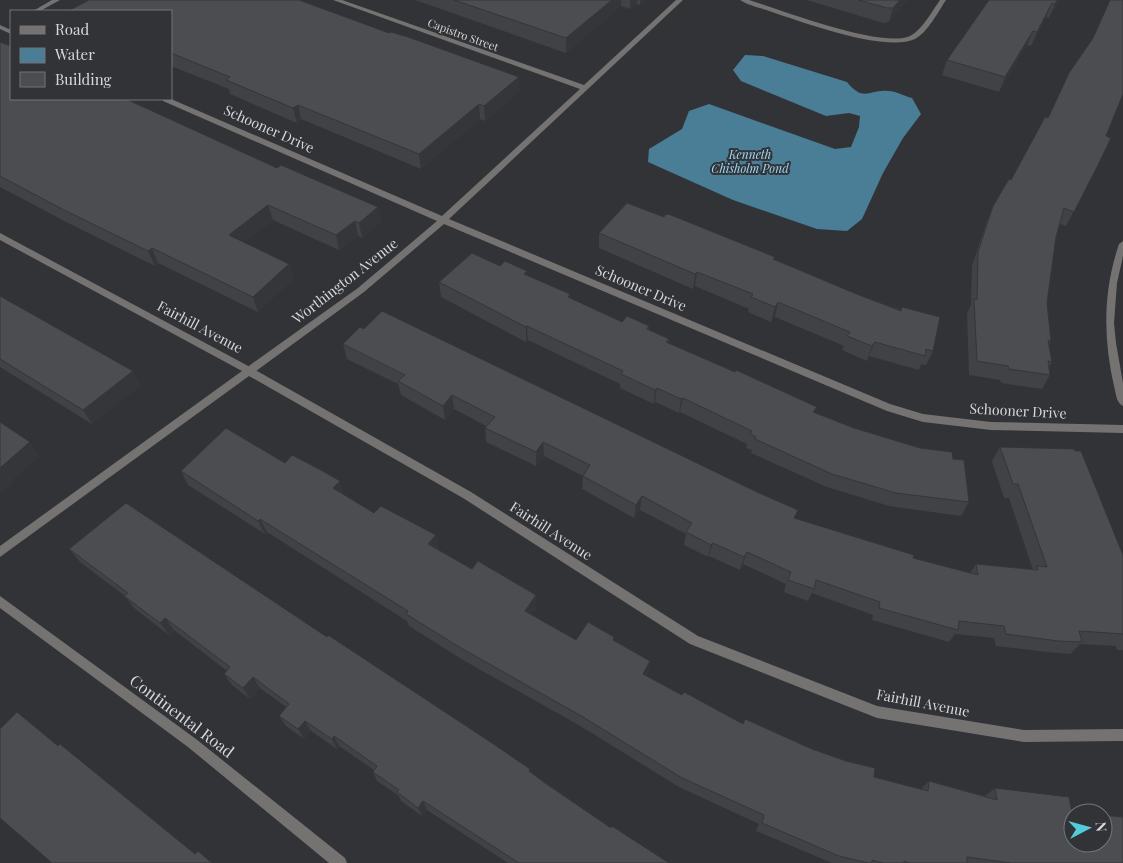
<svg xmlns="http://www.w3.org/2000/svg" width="1123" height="863" viewBox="0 0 1123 863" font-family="'Playfair Display',serif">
	<rect width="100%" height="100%" fill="#323337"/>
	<path fill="#4a7d96" d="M 745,55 L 763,56 L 847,82 C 864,103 869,89 888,91 C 896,91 904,96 912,98 L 921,114 L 903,138 L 883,173 L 862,219 L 847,231 L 817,229 L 733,200 L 648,162 L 649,149 L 682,129 L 689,111 L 709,104 L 835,149 L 851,147 L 859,127 L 860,116 L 849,113 L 826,116 L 741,81 L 733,70 Z"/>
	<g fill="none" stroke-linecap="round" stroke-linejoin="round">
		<path fill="#757272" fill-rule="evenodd" d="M 52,0 L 60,0 L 40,11 L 33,11 Z
			M 333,0 L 342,0 L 584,85 L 676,0 L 683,0 L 449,219 L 890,404 L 923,414 L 991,422 L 1123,425 L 1123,433 L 991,430 L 923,422 L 887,411 L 444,224 L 364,292 L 252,374 L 246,374 L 244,371 L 246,368 L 358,288 L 437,221 L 163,101 L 163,99 L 171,99 L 442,216 L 580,89 Z
			M 740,0 L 749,0 C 781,10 882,49 910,36 C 923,29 932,11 940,0 L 946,0 C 938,12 928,32 915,39 C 886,53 802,22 772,12 C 762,8 749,6 740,0 Z
			M 0,25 L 11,30 L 11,34 L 0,29 Z
			M 0,596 L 196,739 L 345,858 L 347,863 L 329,863 L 188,747 L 0,608 Z"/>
		<path fill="#757272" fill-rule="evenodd" d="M 0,233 L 252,368 L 471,492 L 698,636 L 877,706 L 1024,730 L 1123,729 L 1123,741 L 1024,742 L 877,718 L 690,644 L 463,498 L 249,376 L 0,557 L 0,546 L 242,371 L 0,240 Z
			M 1123,241 L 1123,256 L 1117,283 L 1114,323 L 1116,343 L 1123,383 L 1123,406 C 1116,403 1116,393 1114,386 C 1103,338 1103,291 1119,244 Z"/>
	</g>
	<path fill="#404246" d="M 415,0 L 646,0 L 640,5 L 637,4 L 630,9 L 621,6 L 566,53 Z
		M 807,0 L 907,0 L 889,22 L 883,23 Z
		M 989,0 L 1060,0 L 1049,18 L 1046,17 L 1031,46 L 1027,45 L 999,92 L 942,75 L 947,60 Z
		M 171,11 L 520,91 L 485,121 L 480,119 L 421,169 L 301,119 L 297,123 L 230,94 L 229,89 L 171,66 Z
		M 0,42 L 277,168 L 378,207 L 381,222 L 362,238 L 358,236 L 339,250 L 273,220 L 244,242 L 294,279 L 258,312 L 158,263 L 155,266 L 70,224 L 0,187 Z
		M 1106,136 L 1097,167 L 1066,226 L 1060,224 L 1056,237 L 1047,303 L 1051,341 L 1049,344 L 1052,362 L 1049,367 L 1050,375 L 1042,389 L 1001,383 L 1000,380 L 969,375 L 967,314 L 971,305 L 972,266 L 987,221 L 993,206 L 1011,180 Z
		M 599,233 L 775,257 L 774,260 L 859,295 L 901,310 L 902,307 L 933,351 L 926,365 L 921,364 L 919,370 L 869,356 L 867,361 L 842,350 L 844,346 L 775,317 L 771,322 L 748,312 L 749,309 L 695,286 L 693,289 L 599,248 Z
		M 527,275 L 570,298 L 622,322 L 649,326 L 649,330 L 669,339 L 668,343 L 815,413 L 854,428 L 953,459 L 969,502 L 961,516 L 889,506 L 827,487 L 751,453 L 752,450 L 746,448 L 747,444 L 680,412 L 679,413 L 655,402 L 654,404 L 620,388 L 620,384 L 528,340 L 526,342 L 441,297 L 439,282 Z
		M 0,296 L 141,385 L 92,424 L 0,367 Z
		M 343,344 L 795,519 L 913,558 L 970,573 L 976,564 L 1033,570 L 1009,498 L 1004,498 L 992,461 L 1000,447 L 1123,555 L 1123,650 L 1117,650 L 1116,646 L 1080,644 L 1070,654 L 1047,652 L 996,646 L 994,638 L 955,634 L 949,642 L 872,620 L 873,615 L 812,593 L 808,601 L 784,592 L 786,584 L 743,564 L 740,570 L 709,556 L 708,557 L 684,545 L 686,534 L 640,510 L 634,518 L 582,489 L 583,476 L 544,456 L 536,466 L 486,442 L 485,428 L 486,426 L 454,409 L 445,420 L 401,395 L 398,384 L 347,359 Z
		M 285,463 L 344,495 L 374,513 L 436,535 L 439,548 L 437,550 L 537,607 L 531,615 L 576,640 L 614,641 L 650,661 L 648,672 L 646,676 L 682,695 L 743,724 L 874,777 L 921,789 L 929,781 L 985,796 L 995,788 L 1072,813 L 1123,863 L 832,863 L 756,831 L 759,824 L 679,787 L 582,727 L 463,660 L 409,626 L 407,621 L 267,532 L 265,534 L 188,485 L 181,471 Z
		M 69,549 L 530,772 L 611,828 L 669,863 L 508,863 L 427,810 L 422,816 L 401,801 L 399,796 L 377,781 L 373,772 L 374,770 L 339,746 L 337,749 L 311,731 L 304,739 L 286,726 L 279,716 L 286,707 L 260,688 L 250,699 L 232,685 L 224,674 L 227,671 L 174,630 L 169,635 L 134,608 L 125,596 L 80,562 Z"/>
	<path fill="#343639" d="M 612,0 L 621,0 L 621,6 L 566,53 L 566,38 Z
		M 630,0 L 637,0 L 637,4 L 630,9 Z
		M 640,0 L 646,0 L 640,5 Z
		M 900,0 L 907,0 L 889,22 L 893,8 Z
		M 1057,0 L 1060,0 L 1049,18 L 1055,4 Z
		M 1052,3 L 1046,17 L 1031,46 L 1037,32 Z
		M 1033,31 L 1027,45 L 999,92 L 1005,77 Z
		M 519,77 L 520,91 L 485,121 L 484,106 Z
		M 479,104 L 480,119 L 421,169 L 419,154 Z
		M 298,105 L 301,119 L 297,123 L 293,108 Z
		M 268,205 L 273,220 L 234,250 L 229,235 Z
		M 378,207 L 381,222 L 362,238 L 359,223 Z
		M 355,221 L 358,236 L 339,250 L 336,235 Z
		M 152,248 L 158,263 L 155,266 L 148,251 Z
		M 289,264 L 294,279 L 258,312 L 253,297 Z
		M 697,272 L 695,286 L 693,289 L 695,274 Z
		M 778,302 L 775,317 L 771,322 L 775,307 Z
		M 527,326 L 528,340 L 526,342 L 526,327 Z
		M 875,342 L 869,356 L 867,361 L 872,346 Z
		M 133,371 L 141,385 L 92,424 L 83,410 Z
		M 657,388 L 655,402 L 654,404 L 655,390 Z
		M 452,395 L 454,409 L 445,420 L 443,406 Z
		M 683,398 L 680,412 L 679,413 L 681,399 Z
		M 30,442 L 40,456 L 11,482 L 13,484 L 0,494 L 0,468 Z
		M 543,442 L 544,456 L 536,466 L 536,452 Z
		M 340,481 L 344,495 L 333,488 Z
		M 642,496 L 640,510 L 634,518 L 636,505 Z
		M 260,519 L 267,532 L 265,534 L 258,521 Z
		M 436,535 L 439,548 L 431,557 L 428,544 Z
		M 713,543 L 709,556 L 708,557 L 711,545 Z
		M 747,552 L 743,564 L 740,570 L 744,557 Z
		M 536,595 L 537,607 L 526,623 L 525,611 Z
		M 165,618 L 174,630 L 169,635 L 160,623 Z
		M 650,661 L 648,672 L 641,685 L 643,674 Z
		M 253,677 L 260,688 L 250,699 L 243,688 Z
		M 305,721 L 311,731 L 304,739 L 298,729 Z
		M 334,736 L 339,746 L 337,749 L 332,739 Z
		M 423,801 L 427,810 L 422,816 L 418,808 Z"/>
	<path fill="#4b4d51" stroke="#343639" d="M 89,0 L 299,0 L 389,33 L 391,32 L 408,37 L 519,77 L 484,106 L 479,104 L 419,154 L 298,105 L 293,108 L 226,80 L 230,77 L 171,53 L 171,11 L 68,11 Z
		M 454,0 L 612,0 L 566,38 Z
		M 858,0 L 900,0 L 893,8 L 887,8 Z
		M 989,0 L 1057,0 L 1055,4 L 1052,3 L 1037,32 L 1033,31 L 1005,77 L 947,60 Z
		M 1110,0 L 1123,0 L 1123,94 L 1106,136 L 1111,138 L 1097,167 L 1074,212 L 1064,208 L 1056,237 L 1047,303 L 1051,341 L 1048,340 L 1052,362 L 1048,361 L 1050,375 L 1009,369 L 1008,366 L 977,361 L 974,299 L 977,300 L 978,252 L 993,206 L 1009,179 L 1011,180 L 1045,117 L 1048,118 L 1069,73 L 1093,38 Z
		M 0,42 L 11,46 L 11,99 L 126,99 L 277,168 L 281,165 L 378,207 L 359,223 L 355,221 L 336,235 L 268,205 L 229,235 L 289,264 L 253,297 L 152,248 L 148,251 L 62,209 L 0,176 Z
		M 627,203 L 664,217 L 666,214 L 671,215 L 775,257 L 773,259 L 859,295 L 901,311 L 902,307 L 940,317 L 933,351 L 926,349 L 925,356 L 875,342 L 872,346 L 847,336 L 850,332 L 778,302 L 775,307 L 751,297 L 753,294 L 697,272 L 695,274 L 599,233 Z
		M 472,253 L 500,266 L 505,261 L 527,271 L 524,274 L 570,294 L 568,297 L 622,322 L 627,316 L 649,326 L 647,329 L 669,339 L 666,342 L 735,372 L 736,370 L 817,407 L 813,412 L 854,428 L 920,448 L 952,452 L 953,459 L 964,460 L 969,502 L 896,493 L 832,474 L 755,439 L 756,437 L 750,434 L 752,431 L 683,398 L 681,399 L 657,388 L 655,390 L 621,374 L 623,371 L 527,326 L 526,327 L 439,282 Z
		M 0,296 L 133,371 L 83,410 L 0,359 Z
		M 382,311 L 757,492 L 798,510 L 794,518 L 914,555 L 913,558 L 978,575 L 976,564 L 1038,570 L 1037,566 L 1047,567 L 1018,484 L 1013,484 L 1000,447 L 1074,449 L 1075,451 L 1081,451 L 1123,555 L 1123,634 L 1079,631 L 1082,642 L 1058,641 L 1006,634 L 1004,626 L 959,621 L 958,630 L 879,608 L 880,602 L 816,580 L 814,589 L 788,580 L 791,572 L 747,552 L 744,557 L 713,543 L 711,545 L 686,532 L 692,523 L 642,496 L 636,505 L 583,476 L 590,465 L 543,442 L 536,452 L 485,428 L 495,417 L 452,395 L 443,406 L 398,381 L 405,375 L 343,344 L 360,327 L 364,329 Z
		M 0,422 L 30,442 L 0,468 Z
		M 226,428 L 285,463 L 292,455 L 319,469 L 340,481 L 333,488 L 374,513 L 381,506 L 436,535 L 428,544 L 472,569 L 478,561 L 536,595 L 525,611 L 576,640 L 588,622 L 614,637 L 613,640 L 650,661 L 643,674 L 682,695 L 684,692 L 743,724 L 745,719 L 812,749 L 846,761 L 875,768 L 874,777 L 928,791 L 929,781 L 997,800 L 995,788 L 1069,797 L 1072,813 L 1076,813 L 1073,813 L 1073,843 L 1103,843 L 1103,815 L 1123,817 L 1123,863 L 1011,863 L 967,857 L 967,863 L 910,863 L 904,861 L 904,863 L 883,863 L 872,860 L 872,863 L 868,863 L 839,856 L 762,823 L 764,815 L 682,778 L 583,717 L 461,648 L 406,614 L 408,611 L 260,519 L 258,521 L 181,471 Z
		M 126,503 L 327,637 L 328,635 L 498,747 L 530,769 L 529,771 L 545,783 L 611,828 L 612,826 L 669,863 L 519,863 L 423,801 L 418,808 L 397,792 L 399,790 L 373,772 L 377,766 L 334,736 L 332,739 L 305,721 L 298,729 L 279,716 L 289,704 L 253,677 L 243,688 L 224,674 L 230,667 L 165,618 L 160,623 L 124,596 L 128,593 L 69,549 Z
		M 17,712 L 58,746 L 60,744 L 195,854 L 198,851 L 212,863 L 52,863 L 0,818 L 0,729 Z"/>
	<g text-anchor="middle" stroke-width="4" stroke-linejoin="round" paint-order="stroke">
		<g font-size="11" fill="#d7d8db" stroke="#323337">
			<text transform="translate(463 35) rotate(20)" y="4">Capistro Street</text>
		</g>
		<g font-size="12" font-style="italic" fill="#9cdafa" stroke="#323337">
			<text x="750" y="159">Kenneth<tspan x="750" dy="14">Chisholm Pond</tspan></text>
		</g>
		<g font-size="14" fill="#d7d8db" stroke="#323337">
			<text transform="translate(269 129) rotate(24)" y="5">Schooner Drive</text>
			<text transform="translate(345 281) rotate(-38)" y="5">Worthington Avenue</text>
			<text transform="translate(641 288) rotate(23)" y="5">Schooner Drive</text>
			<text transform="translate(200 327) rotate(28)" y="5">Fairhill Avenue</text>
			<text transform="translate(1018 411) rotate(3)" y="5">Schooner Drive</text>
			<text transform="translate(551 531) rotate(33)" y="5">Fairhill Avenue</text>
			<text transform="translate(923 703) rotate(11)" y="5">Fairhill Avenue</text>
		</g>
		<g font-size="16" fill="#d7d8db" stroke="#323337">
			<text transform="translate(182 716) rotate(37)" y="6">Continental Road</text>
		</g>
	</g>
	<rect x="10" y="10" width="162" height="90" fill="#323337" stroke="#747579"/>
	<rect x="20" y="26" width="25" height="8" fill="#757272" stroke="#747579"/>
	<text x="55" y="35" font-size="15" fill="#d7d8db">Road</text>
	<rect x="20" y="48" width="25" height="15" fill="#4a7d96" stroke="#747579"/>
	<text x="55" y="60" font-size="15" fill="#d7d8db">Water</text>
	<rect x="20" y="72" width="25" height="15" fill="#4b4d51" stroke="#747579"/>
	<text x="55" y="85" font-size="15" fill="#d7d8db">Building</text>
	<g transform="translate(1088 828) rotate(84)"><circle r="24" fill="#323337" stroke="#747579"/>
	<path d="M0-4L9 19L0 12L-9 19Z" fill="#53cbdb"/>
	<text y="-8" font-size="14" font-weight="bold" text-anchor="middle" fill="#d7d8db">N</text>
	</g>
</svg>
